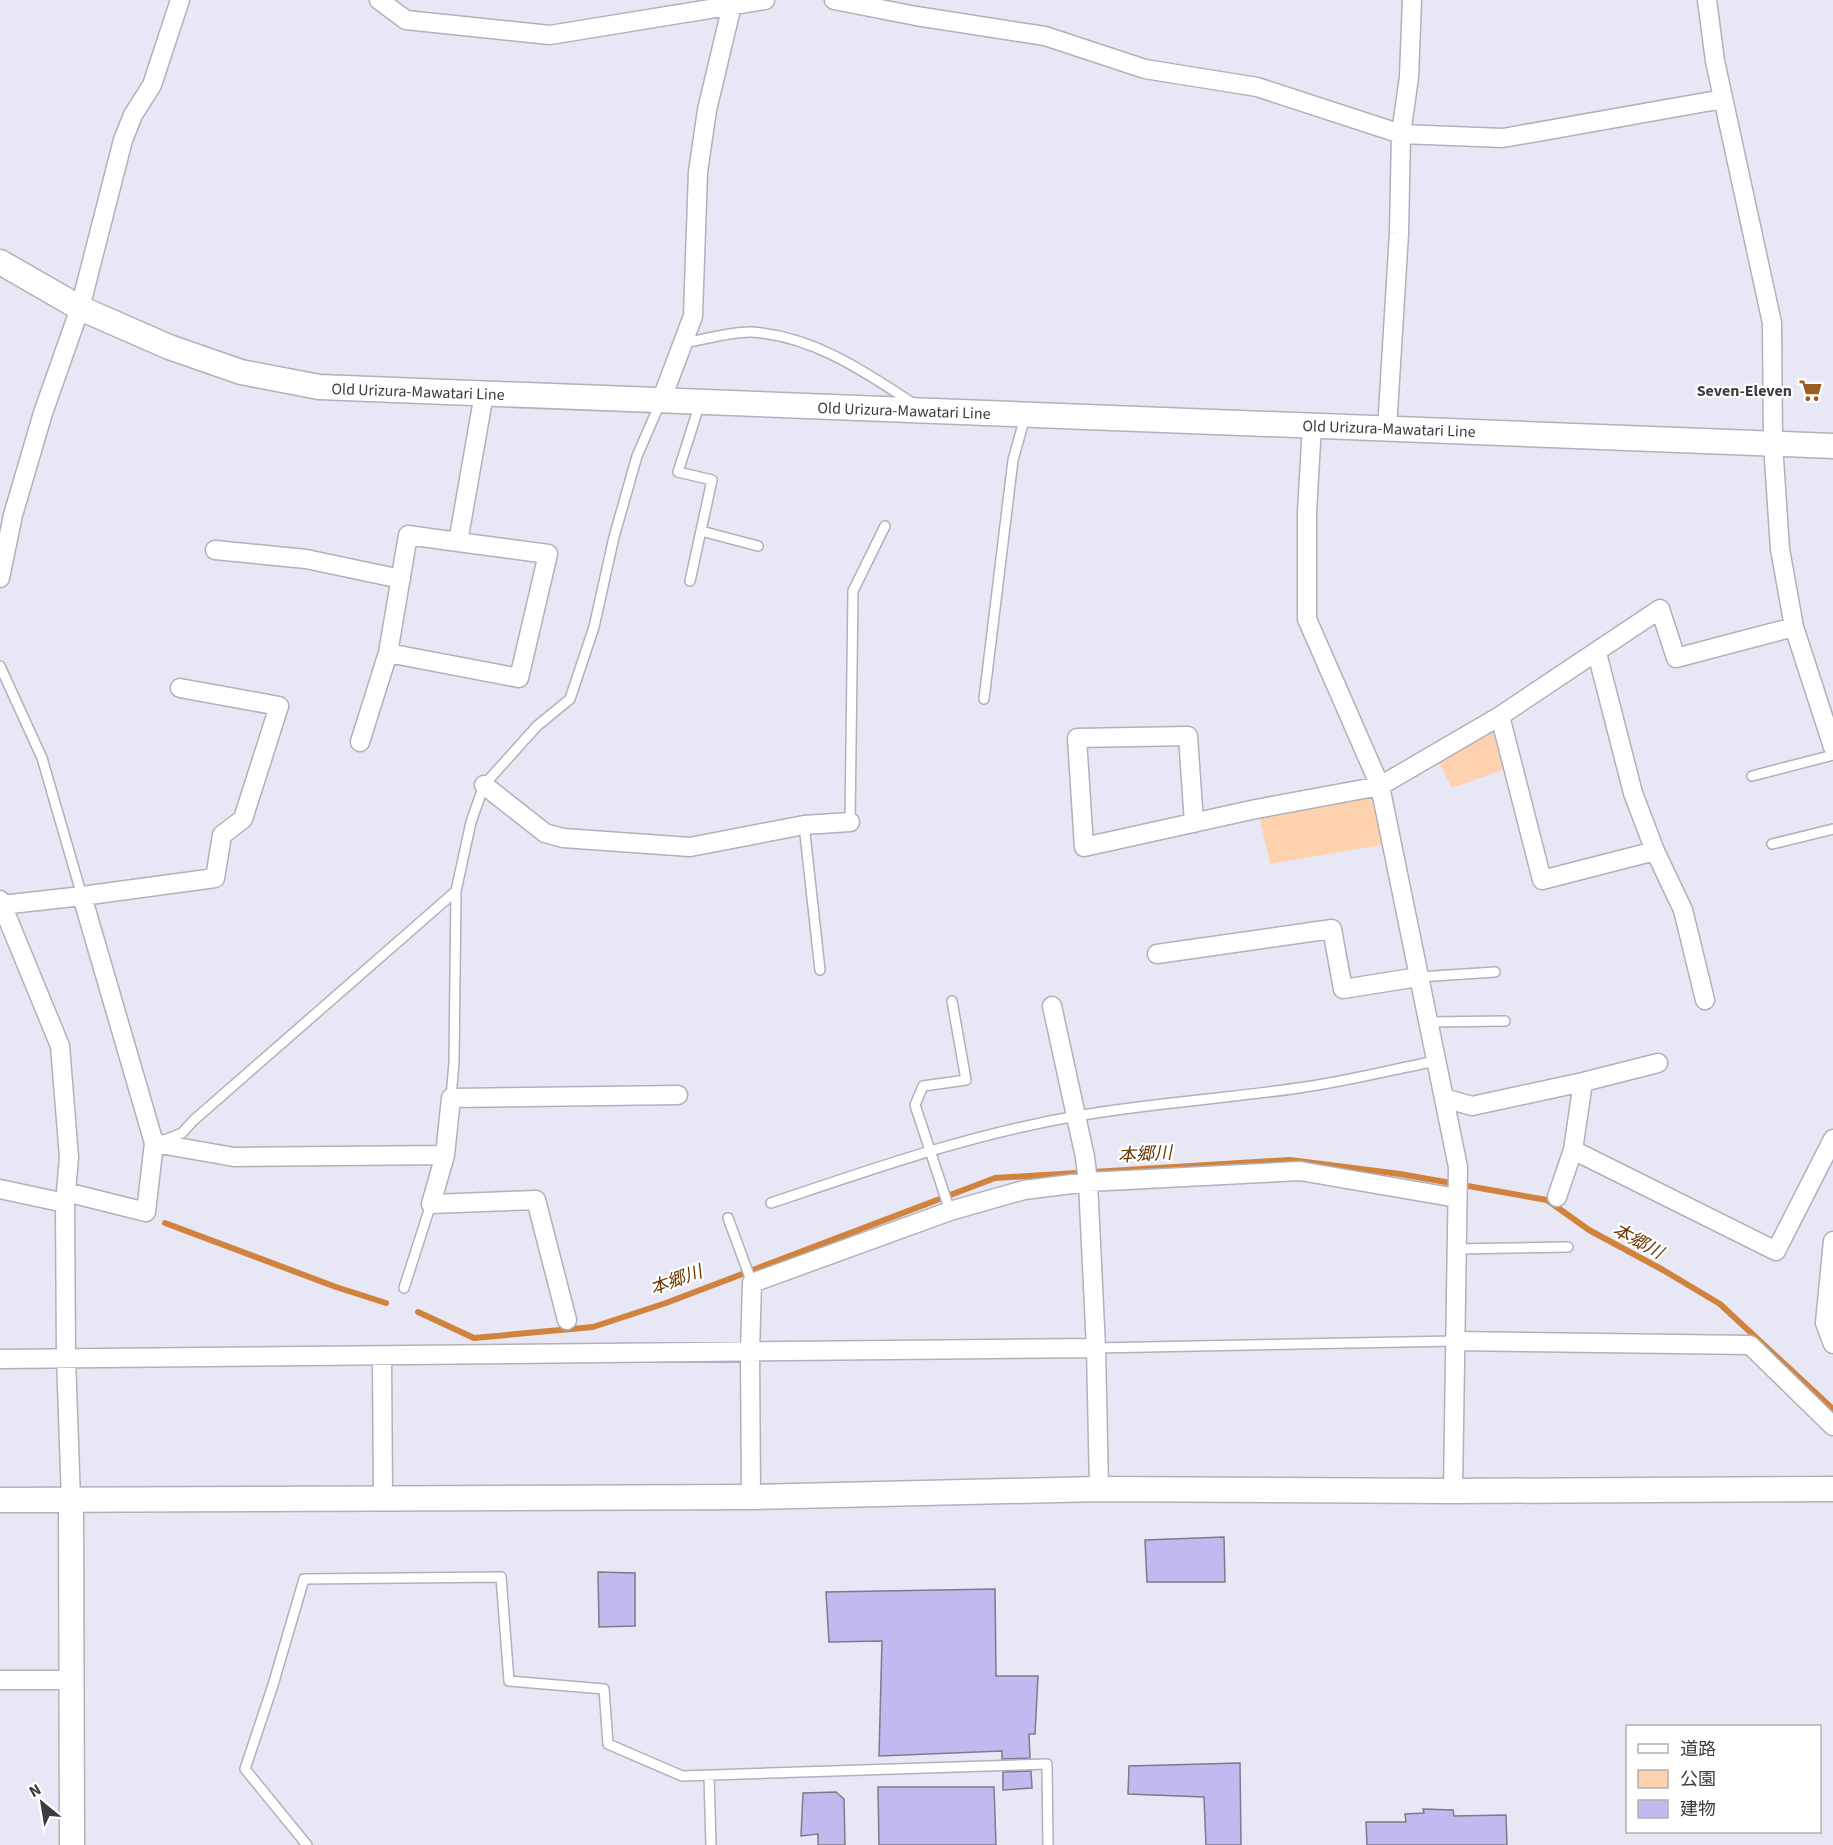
<svg xmlns="http://www.w3.org/2000/svg" width="1833" height="1845" viewBox="0 0 1833 1845" font-family="'Source Sans 3','Noto Sans JP',sans-serif">
	<rect width="100%" height="100%" fill="#e8e7f5"/>
	<path fill="#fed2af" d="M 1495,722 L 1508,768 L 1452,788 L 1436,756 Z
		M 1375,792 L 1388,844 L 1270,864 L 1259,815 Z"/>
	<g fill="none" stroke-linecap="round" stroke-linejoin="round">
		<path stroke="#d1833d" stroke-width="6" d="M 165,1223 L 336,1287 L 386,1303
			M 418,1312 L 474,1338 L 593,1327 L 666,1303 L 995,1178 L 1290,1160 L 1400,1174 L 1547,1200 L 1589,1230 L 1663,1270 L 1720,1304 L 1833,1409"/>
	</g>
	<path fill="#c0baf1" stroke="#7c7b87" stroke-width="1.5" d="M 1224,1537 L 1225,1582 L 1147,1582 L 1145,1540 Z
		M 598,1572 L 635,1573 L 635,1626 L 599,1627 Z
		M 995,1589 L 996,1676 L 1038,1676 L 1035,1734 L 1029,1734 L 1030,1758 L 1002,1759 L 1002,1751 L 879,1756 L 882,1641 L 829,1642 L 826,1592 Z
		M 1240,1763 L 1241,1845 L 1206,1845 L 1204,1797 L 1128,1794 L 1129,1766 Z
		M 1031,1771 L 1032,1788 L 1003,1790 L 1003,1772 Z
		M 878,1787 L 994,1787 L 996,1845 L 879,1845 Z
		M 836,1792 L 844,1799 L 845,1845 L 818,1845 L 818,1834 L 801,1836 L 803,1793 Z
		M 1423,1809 L 1453,1810 L 1454,1816 L 1506,1815 L 1507,1845 L 1367,1845 L 1366,1822 L 1406,1822 L 1405,1814 L 1424,1813 Z"/>
	<g fill="none" stroke-linecap="round" stroke-linejoin="round">
		<defs>
			<path id="lane" d="M 683,343 C 702,340 733,331 751,332 C 813,336 864,371 914,404
				M 701,531 L 758,546
				M 690,581 L 712,480 L 678,472 L 700,403
				M 0,666 L 42,758 L 82,896
				M 984,699 L 1013,460 L 1025,417
				M 1752,776 L 1833,755
				M 850,822 L 853,591 L 885,526
				M 804,825 L 820,970
				M 1772,844 L 1833,829
				M 1418,977 L 1495,972
				M 1428,1022 L 1505,1021
				M 451,1098 L 454,1062 L 456,891 L 471,822 L 484,785 L 537,726 L 570,699 L 594,627 L 614,537 L 637,456 L 661,401
				M 162,1141 L 182,1133 L 194,1120 L 456,891
				M 771,1203 C 872,1169 971,1134 1077,1116 C 1150,1103 1224,1099 1298,1088 C 1344,1082 1390,1070 1436,1061
				M 950,1211 L 915,1105 L 923,1086 L 966,1080 L 952,1001
				M 728,1218 L 752,1283
				M 1456,1249 L 1568,1247
				M 404,1288 L 431,1204
				M 1096,1348 L 1455,1341
				M 709,1776 L 711,1845
				M 307,1845 L 245,1769 L 273,1685 L 304,1579 L 501,1577 L 509,1681 L 604,1689 L 608,1744 L 682,1776 L 1047,1764 L 1048,1845"/>
			<path id="street" d="M 379,0 L 406,20 L 550,35 L 765,0
				M 834,0 L 916,16 L 1045,36 L 1145,69 L 1257,87 L 1401,134 L 1503,138 L 1723,99
				M 1707,0 L 1715,61 L 1772,323 L 1773,444 L 1780,549 L 1794,627 L 1833,747
				M 661,401 L 693,316 L 698,172 L 707,110 L 732,5
				M 1312,425 L 1307,512 L 1307,619 L 1380,786 L 1458,1167 L 1453,1491
				M 1387,429 L 1399,233 L 1401,134 L 1409,77 L 1412,0
				M 458,542 L 548,554 L 519,678 L 388,653 L 408,535 L 458,542 L 484,394
				M 215,550 L 306,559 L 401,579
				M 0,578 L 13,515 L 43,413 L 80,308 L 123,140 L 133,115 L 152,85 L 180,0
				M 1597,653 L 1633,793 L 1655,851 L 1683,910 L 1705,1000
				M 1500,716 L 1542,880 L 1655,851
				M 360,742 L 388,653
				M 484,785 L 545,833 L 563,838 L 690,847 L 804,825 L 850,822
				M 1194,823 L 1188,736 L 1077,738 L 1084,847 L 1256,809 L 1380,786 L 1500,716 L 1660,609 L 1676,658 L 1794,627
				M 0,900 L 60,1046 L 69,1157 L 65,1203 L 66,1358 L 71,1500
				M 2,905 L 82,896 L 215,878 L 222,835 L 243,819 L 279,706 L 180,688
				M 1157,954 L 1332,929 L 1343,989 L 1418,977
				M 1052,1006 L 1085,1157 L 1088,1182 L 1096,1348 L 1099,1489
				M 1444,1098 L 1472,1106 L 1583,1082 L 1658,1063
				M 154,1143 L 234,1157 L 445,1155
				M 1573,1150 L 1776,1251 L 1833,1139
				M 0,1189 L 65,1203
				M 66,1192 L 146,1212 L 154,1143 L 82,896
				M 1557,1197 L 1573,1150 L 1583,1082
				M 1833,1241 L 1825,1323 L 1833,1344
				M 567,1320 L 536,1200 L 431,1204 L 445,1155 L 451,1098 L 678,1095
				M 1455,1341 L 1750,1345 L 1833,1426
				M 382,1357 L 383,1497
				M 0,1359 L 1096,1348
				M 751,1497 L 750,1352 L 752,1283 L 950,1211 L 1024,1190 L 1088,1182 L 1300,1171 L 1457,1198
				M 0,1680 L 72,1680"/>
			<path id="secondary" d="M 0,262 L 80,308 L 169,347 L 241,372 L 319,387 L 1833,446
				M 0,1500 L 751,1497 L 1099,1489 L 1453,1491 L 1833,1489
				M 71,1500 L 72,1845"/>
		</defs>
		<use href="#lane" stroke="#b1b0bd" stroke-width="12"/>
		<use href="#street" stroke="#b1b0bd" stroke-width="21"/>
		<use href="#secondary" stroke="#b1b0bd" stroke-width="27"/>
		<use href="#lane" stroke="#fff" stroke-width="9"/>
		<use href="#street" stroke="#fff" stroke-width="18"/>
		<use href="#secondary" stroke="#fff" stroke-width="24"/>
	</g>
	<defs>
		<symbol id="supermarket-bare" viewBox="-9 -9 18 18"><path d="M-6-5.5h2.5l.6 2H6L4.5 2H-2.5L-4.4-4H-6ZM-1.5 3.2a1.3 1.3 0 1 0 .1 0ZM3 3.2a1.3 1.3 0 1 0 .1 0Z" fill="#9b5d23" stroke="#fff" stroke-width="2.5" paint-order="stroke"/></symbol>
	</defs>
	<g fill-rule="evenodd">
		<use href="#supermarket-bare" x="1794" y="374" width="33" height="33"/>
	</g>
	<g text-anchor="middle" stroke-width="4.5" stroke-linejoin="round" paint-order="stroke">
		<g font-size="16" font-weight="bold" fill="#3c3c41" stroke="#fff" text-anchor="end">
			<text x="1792" y="396">Seven-Eleven</text>
		</g>
		<g font-size="16" fill="#3c3c41" stroke="#fff">
			<text transform="translate(418 391) rotate(2)" y="6">Old Urizura-Mawatari Line</text>
			<text transform="translate(904 410) rotate(2)" y="6">Old Urizura-Mawatari Line</text>
			<text transform="translate(1389 428) rotate(2)" y="6">Old Urizura-Mawatari Line</text>
		</g>
		<g font-size="18" font-style="italic" fill="#6a3700" stroke="#fff">
			<text transform="translate(1145 1154) rotate(-3)" y="6">本郷川</text>
			<text transform="translate(1638 1241) rotate(29)" y="6">本郷川</text>
			<text transform="translate(676 1280) rotate(-20)" y="6">本郷川</text>
		</g>
	</g>
	<rect x="1626" y="1725" width="195" height="108" fill="#ffffff" stroke="#b1b1b3" stroke-width="1.5"/>
	<rect x="1638" y="1744" width="30" height="9" fill="#ffffff" stroke="#b1b1b3" stroke-width="1.5"/>
	<text x="1680" y="1755" font-size="18" fill="#3c3c41">道路</text>
	<rect x="1638" y="1770" width="30" height="18" fill="#fed2af" stroke="#b1b1b3" stroke-width="1.5"/>
	<text x="1680" y="1785" font-size="18" fill="#3c3c41">公園</text>
	<rect x="1638" y="1800" width="30" height="18" fill="#c0baf1" stroke="#b1b1b3" stroke-width="1.5"/>
	<text x="1680" y="1815" font-size="18" fill="#3c3c41">建物</text>
	<g transform="translate(42 1803) rotate(330)" stroke="#ffffff" stroke-width="4.5" paint-order="stroke">
	<path d="M0-4.5L10 22L0 15L-10 22Z" fill="#3c3c41"/>
	<text y="-9" font-size="16" font-weight="bold" text-anchor="middle" fill="#3c3c41">N</text>
	</g>
</svg>
